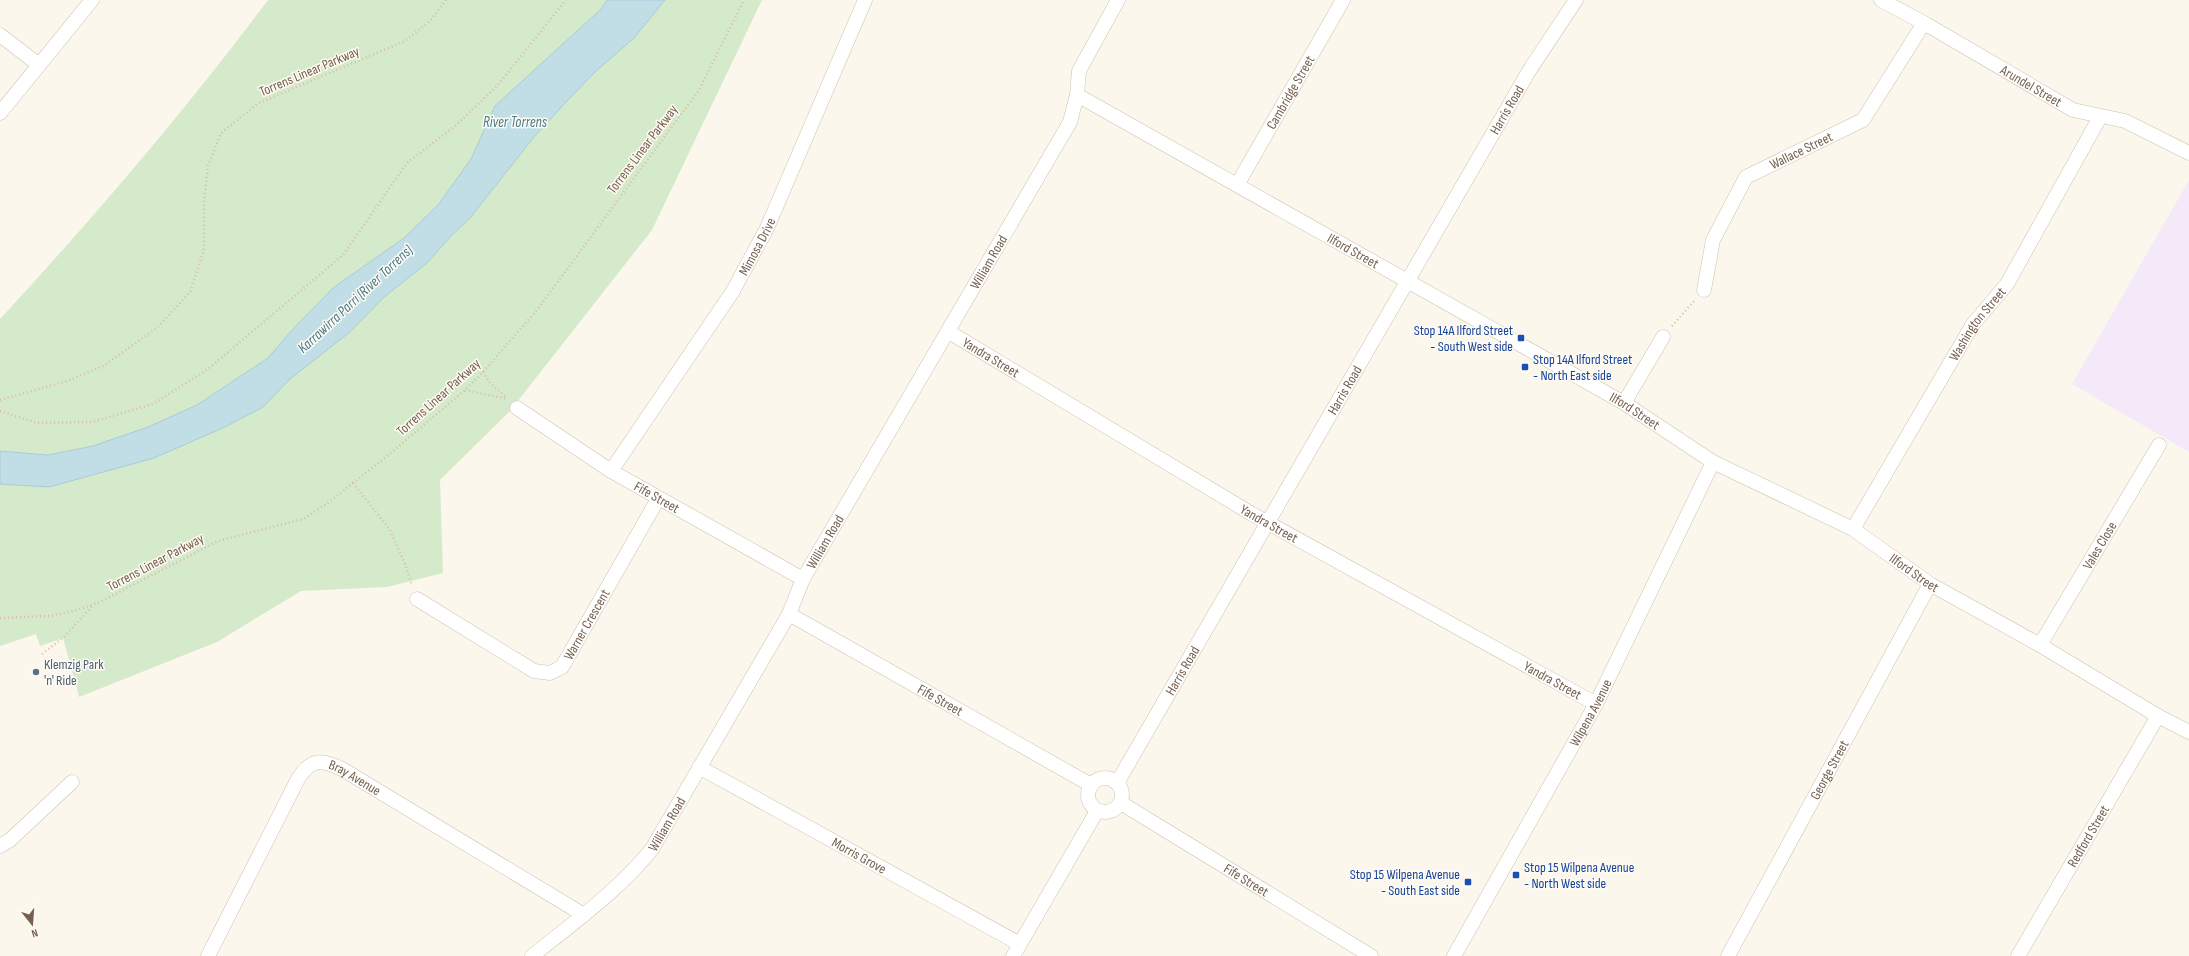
<svg xmlns="http://www.w3.org/2000/svg" width="2189" height="956" viewBox="0 0 2189 956" font-family="'Sofia Sans Condensed',sans-serif">
	<rect width="100%" height="100%" fill="#fcf7ed"/>
	<path fill="#f4e9f9" d="M 2189,180 L 2189,452 L 2072,384 Z"/>
	<path fill="#d5eacb" d="M 268,0 L 762,0 L 652,230 L 510,411 L 440,480 L 443,573 L 387,587 L 301,591 L 217,642 L 79,697 L 63,638 L 40,646 L 36,634 L 0,646 L 0,319 C 94,217 185,111 268,0 Z"/>
	<path fill="#c1dee6" stroke="#a8ccd7" d="M 607,0 L 665,0 L 634,38 L 596,71 L 567,101 L 534,137 L 470,218 L 451,236 L 427,263 L 384,297 L 350,332 L 290,379 L 263,407 L 225,427 L 154,458 L 49,487 L 0,484 L 0,451 L 48,455 L 93,446 L 148,427 L 197,405 L 268,358 L 294,328 L 333,288 L 404,238 L 438,205 L 471,159 L 495,106 L 601,9 Z"/>
	<g fill="none" stroke-linecap="round" stroke-linejoin="round">
		<defs>
			<g id="minor">
				<path id="s1" d="M 1881,0 L 1924,23 L 2073,110 L 2125,121 L 2189,153"/>
				<path d="M 0,35 L 39,65"/>
				<path id="s2" d="M 1077,95 L 1624,403 L 1713,462 L 1853,529 L 1930,584 L 2040,645 L 2158,716 L 2189,732"/>
				<path d="M 0,113 L 92,0"/>
				<path id="s3" d="M 1237,185 L 1343,0"/>
				<path id="s4" d="M 1704,290 L 1713,240 L 1746,177 L 1863,120 L 1924,23"/>
				<path id="s5" d="M 949,332 L 1252,514 L 1596,704"/>
				<path d="M 1624,403 L 1663,337"/>
				<path id="s6" d="M 517,408 L 611,471 L 803,579"/>
				<path id="s7" d="M 611,471 L 733,291 L 767,228 L 865,0"/>
				<path id="s8" d="M 1853,529 L 1973,324 L 2007,284 L 2100,117"/>
				<path id="s9" d="M 417,599 L 534,671 L 550,673 L 562,667 L 658,499"/>
				<path id="s10" d="M 789,614 L 1091,785"/>
				<path id="s11" d="M 2040,645 L 2159,445"/>
				<path id="s12" d="M 699,767 L 1020,944"/>
				<circle cx="1105" cy="795" r="17"/>
				<path id="s13" d="M 1117,783 L 1529,71 L 1576,0"/>
				<path id="s14" d="M 1121,803 L 1371,956"/>
				<path d="M 0,846 L 10,840 L 72,782"/>
				<path id="s15" d="M 208,956 L 298,779 C 311,758 322,759 342,769 L 584,915"/>
				<path id="s16" d="M 532,956 C 573,923 618,891 652,849 L 789,614 L 803,579 L 1070,122 L 1077,95 L 1079,71 L 1118,0"/>
				<path d="M 1013,956 L 1097,811"/>
				<path id="s17" d="M 1454,956 L 1596,704 L 1713,462"/>
				<path id="s18" d="M 1728,956 L 1930,584"/>
				<path id="s19" d="M 2018,956 L 2158,716"/>
			</g>
		</defs>
		<use href="#minor" stroke="#cec0b1" stroke-width="15"/>
		<path stroke="#d6bda8" stroke-width="2.5" stroke-dasharray="1 3" stroke-linecap="butt" d="M 1672,326 L 1695,300
			M 483,372 L 490,383 L 507,398
			M 465,390 L 507,399
			M 0,400 L 67,381 L 103,366 L 157,328 L 190,292 L 204,250 L 204,201 L 208,166 L 221,133 L 259,103 L 405,41 L 430,21 L 446,0
			M 0,411 L 37,423 L 92,422 L 153,404 L 208,369 L 343,255 L 407,163 L 455,126 L 497,86 L 566,0
			M 353,483 L 390,530 L 405,564 L 412,585
			M 0,618 L 49,616 L 74,611 L 100,602 L 218,541 L 303,519 L 325,505 L 386,457 L 465,390 L 483,372 L 537,310 L 699,90 L 744,0
			M 42,654 L 64,637 L 93,605"/>
		<use href="#minor" stroke="#fff" stroke-width="14"/>
	</g>
	<g fill="#1a4fb4" stroke="#fefbf4" stroke-width="1.5">
		<rect x="1517" y="334" width="8" height="8" rx="2"/>
		<rect x="1521" y="363" width="8" height="8" rx="2"/>
		<rect x="1512" y="871" width="8" height="8" rx="2"/>
		<rect x="1464" y="878" width="8" height="8" rx="2"/>
	</g>
	<circle fill="#5c6f8a" stroke="#fefbf4" stroke-width="1.5" cx="36" cy="672" r="4"/>
	<g text-anchor="middle" stroke-width="3" stroke-linejoin="round" paint-order="stroke">
		<g font-size="14" fill="#77604f" stroke="#fefbf4">
			<text transform="translate(309 71) rotate(-23)" y="5">Torrens Linear Parkway</text>
			<text dy="5" stroke="none"><textPath href="#s1" startOffset="173">Arundel Street</textPath></text>
			<text dy="5" stroke="none"><textPath href="#s3" startOffset="107">Cambridge Street</textPath></text>
			<text dy="5" stroke="none"><textPath href="#s13" startOffset="778">Harris Road</textPath></text>
			<text transform="translate(642 149) rotate(-53)" y="5">Torrens Linear Parkway</text>
			<text dy="5" stroke="none"><textPath href="#s4" startOffset="183">Wallace Street</textPath></text>
			<text dy="5" stroke="none"><textPath href="#s7" startOffset="268">Mimosa Drive</textPath></text>
			<text dy="5" stroke="none"><textPath href="#s2" startOffset="317">Ilford Street</textPath></text>
			<text dy="5" stroke="none"><textPath href="#s16" startOffset="838">William Road</textPath></text>
			<text dy="5" stroke="none"><textPath href="#s8" startOffset="240">Washington Street</textPath></text>
			<text dy="5" stroke="none"><textPath href="#s5" startOffset="49">Yandra Street</textPath></text>
			<text dy="5" stroke="none"><textPath href="#s13" startOffset="454">Harris Road</textPath></text>
			<text transform="translate(438 397) rotate(-42)" y="5">Torrens Linear Parkway</text>
			<text dy="5" stroke="none"><textPath href="#s2" startOffset="641">Ilford Street</textPath></text>
			<text dy="5" stroke="none"><textPath href="#s6" startOffset="166">Fife Street</textPath></text>
			<text dy="5" stroke="none"><textPath href="#s5" startOffset="373">Yandra Street</textPath></text>
			<text dy="5" stroke="none"><textPath href="#s16" startOffset="514">William Road</textPath></text>
			<text dy="5" stroke="none"><textPath href="#s11" startOffset="116">Vales Close</textPath></text>
			<text transform="translate(155 562) rotate(-28)" y="5">Torrens Linear Parkway</text>
			<text dy="5" stroke="none"><textPath href="#s2" startOffset="965">Ilford Street</textPath></text>
			<text dy="5" stroke="none"><textPath href="#s9" startOffset="216">Warner Crescent</textPath></text>
			<text dy="5" stroke="none"><textPath href="#s13" startOffset="130">Harris Road</textPath></text>
			<text dy="5" stroke="none"><textPath href="#s5" startOffset="697">Yandra Street</textPath></text>
			<text dy="5" stroke="none"><textPath href="#s10" startOffset="174">Fife Street</textPath></text>
			<text dy="5" stroke="none"><textPath href="#s17" startOffset="279">Wilpena Avenue</textPath></text>
			<text dy="5" stroke="none"><textPath href="#s18" startOffset="212">George Street</textPath></text>
			<text dy="5" stroke="none"><textPath href="#s15" startOffset="266">Bray Avenue</textPath></text>
			<text dy="5" stroke="none"><textPath href="#s16" startOffset="190">William Road</textPath></text>
			<text dy="5" stroke="none"><textPath href="#s19" startOffset="139">Redford Street</textPath></text>
			<text dy="5" stroke="none"><textPath href="#s12" startOffset="183">Morris Grove</textPath></text>
			<text dy="5" stroke="none"><textPath href="#s14" startOffset="147">Fife Street</textPath></text>
		</g>
		<g font-size="14" fill="#164399" stroke="#fefbf4" text-anchor="end">
			<text x="1513" y="335">Stop 14A Ilford Street<tspan x="1513" dy="16">- South West side</tspan></text>
			<text x="1533" y="364" text-anchor="start">Stop 14A Ilford Street<tspan x="1533" dy="16">- North East side</tspan></text>
			<text x="1524" y="872" text-anchor="start">Stop 15 Wilpena Avenue<tspan x="1524" dy="16">- North West side</tspan></text>
			<text x="1460" y="879">Stop 15 Wilpena Avenue<tspan x="1460" dy="16">- South East side</tspan></text>
		</g>
		<g font-size="14" fill="#4e5e75" stroke="#fefbf4" text-anchor="start">
			<text x="44" y="669">Klemzig Park<tspan x="44" dy="16">'n' Ride</tspan></text>
		</g>
		<g font-size="15" font-style="italic" fill="#4a7a89" stroke="#fefbf4">
			<text x="515" y="127">River Torrens</text>
			<text transform="translate(355 299) rotate(-43)" y="5">Karrawirra Parri (River Torrens)</text>
		</g>
	</g>
	<g transform="translate(32 924) rotate(163)" stroke="#fefbf4" stroke-width="3" paint-order="stroke">
	<path d="M0-3L7 15L0 10L-7 15Z" fill="#77604f"/>
	<text y="-6" font-size="11" font-weight="bold" text-anchor="middle" fill="#77604f">N</text>
	</g>
</svg>
